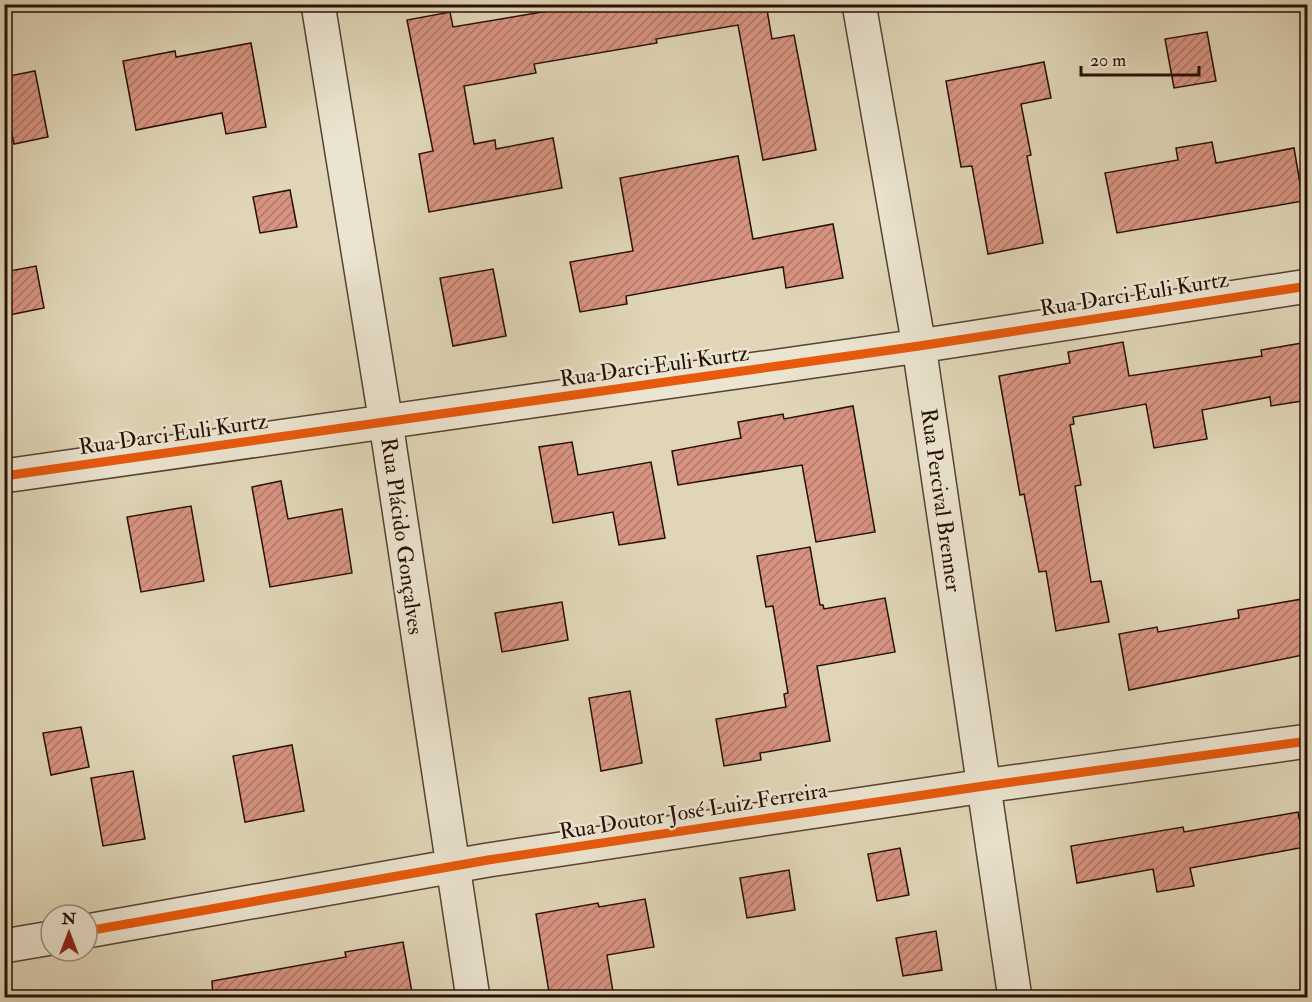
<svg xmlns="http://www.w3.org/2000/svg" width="1312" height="1002" viewBox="0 0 1312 1002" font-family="'IM FELL Double Pica',serif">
	<defs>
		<pattern id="building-hatch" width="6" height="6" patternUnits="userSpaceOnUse" patternTransform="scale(1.5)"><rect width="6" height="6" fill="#d89482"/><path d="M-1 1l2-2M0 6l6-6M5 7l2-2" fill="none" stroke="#af7768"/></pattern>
	</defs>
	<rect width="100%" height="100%" fill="#e0d6b7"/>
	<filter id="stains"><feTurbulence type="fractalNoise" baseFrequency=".00333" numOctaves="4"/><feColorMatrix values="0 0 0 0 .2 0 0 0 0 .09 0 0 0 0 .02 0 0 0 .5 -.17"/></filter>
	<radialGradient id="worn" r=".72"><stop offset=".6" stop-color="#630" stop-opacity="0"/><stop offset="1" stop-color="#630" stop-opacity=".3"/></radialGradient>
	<path fill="url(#building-hatch)" stroke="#281006" stroke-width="1.5" d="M 590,4 L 766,4 L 772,39 L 794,35 L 816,150 L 763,160 L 738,25 L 656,39 L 657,43 L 534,64 L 536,73 L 464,86 L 474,144 L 495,140 L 496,149 L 553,138 L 562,188 L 429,212 L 419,154 L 433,151 L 407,20 L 450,12 L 453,27 Z
		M 1207,32 L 1216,81 L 1174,88 L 1165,39 Z
		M 251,43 L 266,127 L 226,134 L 222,113 L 136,130 L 123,61 L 175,51 L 176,57 Z
		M 1044,62 L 1051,98 L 1021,104 L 1031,155 L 1027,156 L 1043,243 L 988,254 L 972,166 L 961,167 L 946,81 Z
		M 35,71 L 48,137 L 14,144 L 4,95 L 4,77 Z
		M 1212,142 L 1216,163 L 1294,148 L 1303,201 L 1117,233 L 1105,173 L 1178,160 L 1176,148 Z
		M 738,156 L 753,239 L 833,224 L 843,278 L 786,288 L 783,267 L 626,296 L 627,304 L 580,312 L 570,262 L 633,251 L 620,178 Z
		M 290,190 L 297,227 L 260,233 L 253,197 Z
		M 36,266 L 44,308 L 4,316 L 4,272 Z
		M 493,269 L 506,336 L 453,346 L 440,278 Z
		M 1123,342 L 1129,376 L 1262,356 L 1261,350 L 1308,342 L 1308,400 L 1271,406 L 1270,397 L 1202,410 L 1207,439 L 1154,448 L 1146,404 L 1073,417 L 1074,424 L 1070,425 L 1081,485 L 1075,486 L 1091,582 L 1101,581 L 1109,622 L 1056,631 L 1046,571 L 1039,572 L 1024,494 L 1020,495 L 999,376 L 1070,363 L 1068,352 Z
		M 853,406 L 875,532 L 816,542 L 802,465 L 678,485 L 672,451 L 741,438 L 738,422 L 783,414 L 784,419 Z
		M 572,442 L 578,475 L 651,462 L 665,538 L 619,545 L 613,512 L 553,523 L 539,447 Z
		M 281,481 L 288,519 L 342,509 L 352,573 L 270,587 L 252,487 Z
		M 191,506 L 204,581 L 141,592 L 127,517 Z
		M 810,547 L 820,605 L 823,605 L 824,609 L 885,598 L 895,652 L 817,666 L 830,741 L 760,753 L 761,760 L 724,766 L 716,719 L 786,707 L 784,694 L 788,693 L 773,606 L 766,607 L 757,556 Z
		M 1308,598 L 1308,654 L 1129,690 L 1119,634 L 1157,627 L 1158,632 L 1239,618 L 1238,610 Z
		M 562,602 L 568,640 L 502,652 L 495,613 Z
		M 630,691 L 642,763 L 601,771 L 589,698 Z
		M 81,727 L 89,767 L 51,775 L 43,733 Z
		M 292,745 L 304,811 L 245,822 L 233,756 Z
		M 133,771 L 145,839 L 103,846 L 91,778 Z
		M 1298,812 L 1305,847 L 1190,868 L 1194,886 L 1157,892 L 1153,869 L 1077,883 L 1071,846 L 1183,827 L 1184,832 Z
		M 900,848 L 909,895 L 877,901 L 868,854 Z
		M 789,870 L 795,910 L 747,918 L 740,878 Z
		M 645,899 L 654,947 L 607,955 L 614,998 L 550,998 L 536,914 L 598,903 L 599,907 Z
		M 936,931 L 942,970 L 903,976 L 896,938 Z
		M 403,942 L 413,998 L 213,998 L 212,981 L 346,957 L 345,952 Z"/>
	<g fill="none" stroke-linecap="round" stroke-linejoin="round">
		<defs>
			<path id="minor" d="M 318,4 L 386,423 L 473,998
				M 859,4 L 919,346 L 1015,998
				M 4,476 L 919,346 L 1308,286
				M 87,931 L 488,860 L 984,786 L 1308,741
				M 4,946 L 51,938"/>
		</defs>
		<use href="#minor" stroke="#564232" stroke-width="36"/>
		<use href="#minor" stroke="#ebe4d0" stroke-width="33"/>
		<defs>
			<path id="cycleway" d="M 4,476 L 919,346 L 1308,286
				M 87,931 L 488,860 L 984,786 L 1308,741"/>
		</defs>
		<use href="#cycleway" stroke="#ebe4d0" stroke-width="13"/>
		<use href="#cycleway" stroke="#e8590c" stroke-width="9"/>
	</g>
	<g text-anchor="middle" stroke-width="5" stroke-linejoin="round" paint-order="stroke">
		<g font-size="22" fill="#281006" stroke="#ebe4d0">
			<text transform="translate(1134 293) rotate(-9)" y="8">Rua Darci Euli Kurtz</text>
			<text transform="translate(654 365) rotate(-8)" y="8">Rua Darci Euli Kurtz</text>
			<text transform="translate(173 433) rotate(-8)" y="8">Rua Darci Euli Kurtz</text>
			<text transform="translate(942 500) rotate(82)" y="8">Rua Percival Brenner</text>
			<text transform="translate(403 536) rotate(82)" y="8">Rua Plácido Gonçalves</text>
			<text transform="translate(693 810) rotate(-9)" y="8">Rua Doutor José Luiz Ferreira</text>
		</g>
	</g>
	<rect width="1312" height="1002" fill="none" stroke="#e0d6b7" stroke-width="24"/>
	<rect x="6" y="6" width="1300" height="990" fill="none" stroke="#281006" stroke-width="3"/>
	<rect x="12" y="12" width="1288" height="978" fill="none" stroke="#281006" stroke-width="1.5"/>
	<g transform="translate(69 933)"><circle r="28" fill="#ebe4d0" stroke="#9d8f7f" stroke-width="1.5"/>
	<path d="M0-4.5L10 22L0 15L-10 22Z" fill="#8f2418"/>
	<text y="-9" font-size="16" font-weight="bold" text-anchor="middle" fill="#281006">N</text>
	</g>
	<path d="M1081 66v9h118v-9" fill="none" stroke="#281006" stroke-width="3"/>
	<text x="1090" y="66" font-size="18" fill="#281006" stroke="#ebe4d0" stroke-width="4.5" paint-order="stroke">20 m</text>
	<rect width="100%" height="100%" filter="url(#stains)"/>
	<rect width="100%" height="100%" fill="url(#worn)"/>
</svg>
